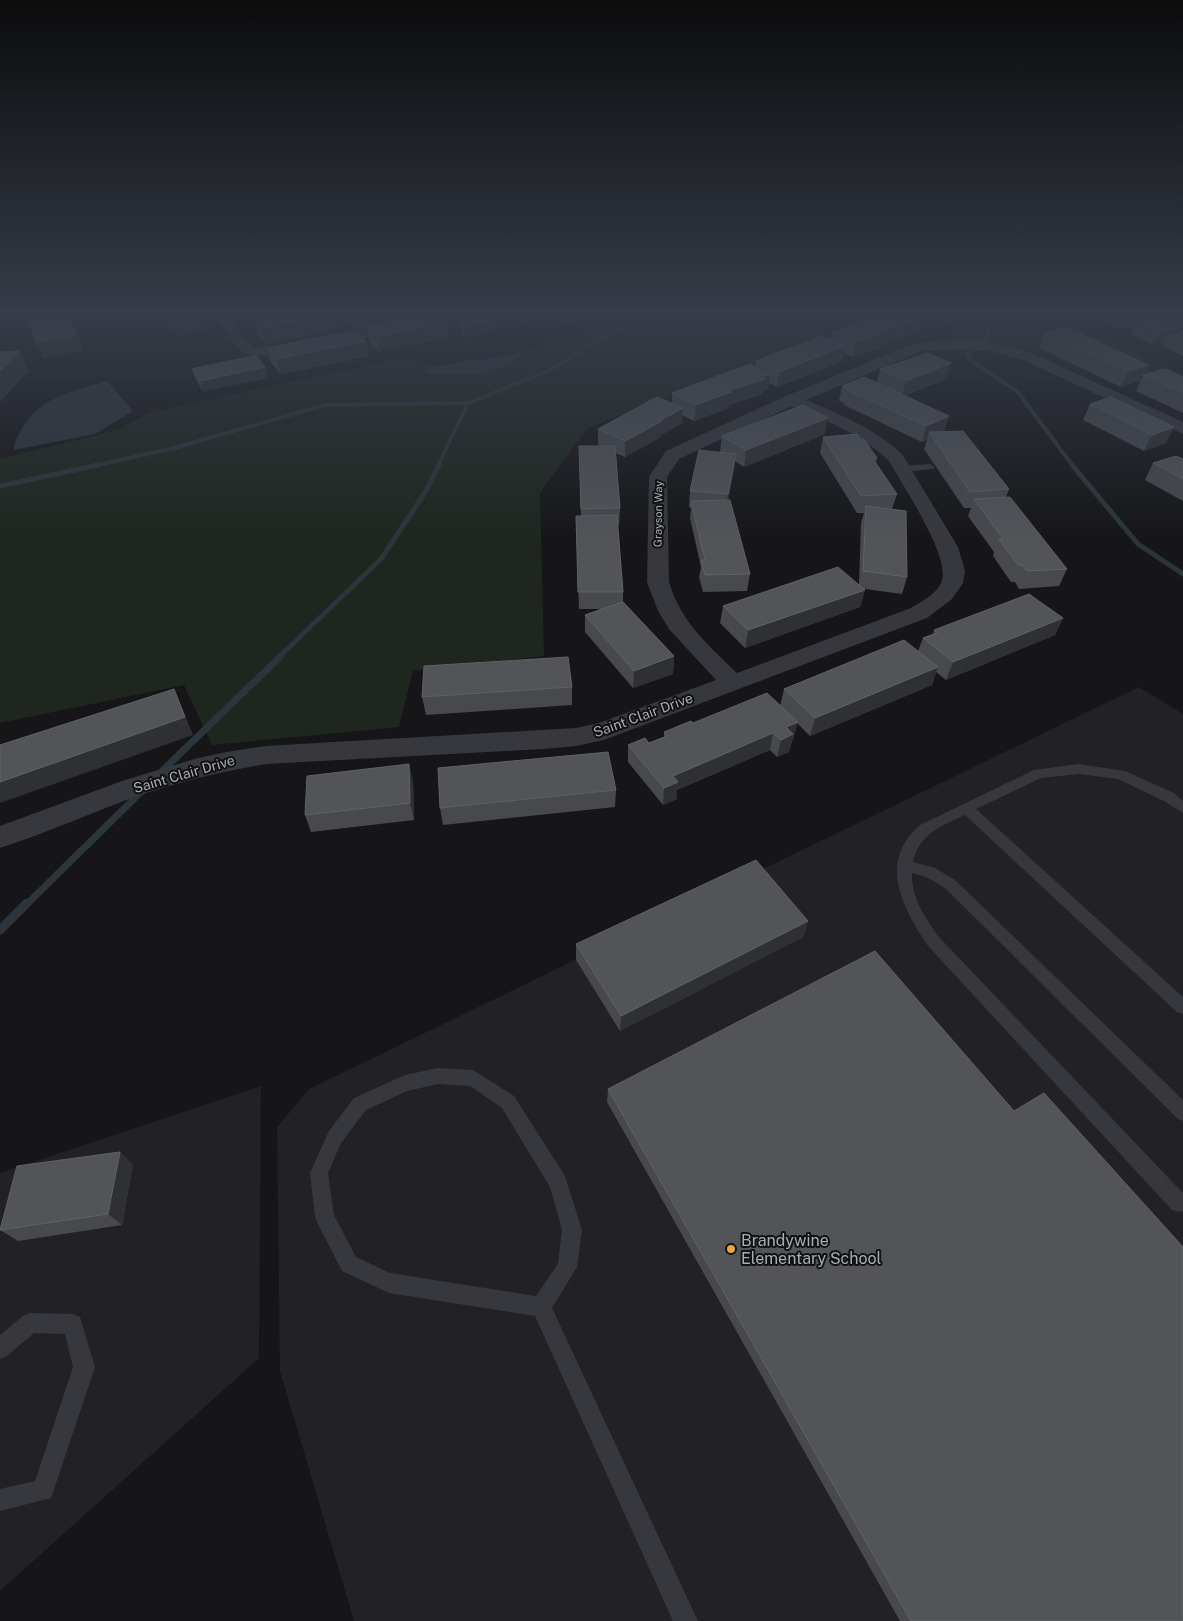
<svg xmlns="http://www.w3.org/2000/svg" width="1183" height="1621" viewBox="0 0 1183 1621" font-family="'Public Sans',sans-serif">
	<rect width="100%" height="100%" fill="#161618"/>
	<path fill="#222225" d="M 1139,687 L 1183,714 L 1183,1621 L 354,1621 L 280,1371 L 277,1127 L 309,1089 Z
		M 261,1086 L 259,1358 L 0,1591 L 0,1173 Z"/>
	<path fill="#1e261f" d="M 522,314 L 562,314 L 562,315 L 522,323 L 514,316 Z
		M 625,314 L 883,314 L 588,428 L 540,492 L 544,656 L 413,671 L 399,727 L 212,745 L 184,685 L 0,723 L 0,459 L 118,430 L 147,413 L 398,359 L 471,370 Z
		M 937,314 L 1053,314 L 1073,326 L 1183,374 L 1183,391 L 1057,336 L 1028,348 L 952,339 Z
		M 566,317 L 575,324 L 534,333 L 525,326 Z"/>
	<path fill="#2c353b" d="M 527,352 L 500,368 L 486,373 L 427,373 L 428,369 L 468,360 L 485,359 Z
		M 107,381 L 133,411 L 95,434 L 14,450 C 14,443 16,438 20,432 C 37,398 74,390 107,381 Z"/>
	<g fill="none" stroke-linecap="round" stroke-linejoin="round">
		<path stroke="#2c353b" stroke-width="4" d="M 983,314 L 982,321 L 989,329 L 985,340 L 967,355 L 976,364 L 1017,391 L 1073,466
			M 93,466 L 174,448 L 325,405 L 468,403 L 548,371 L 643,314
			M 438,466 L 468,403"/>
		<path stroke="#2c353b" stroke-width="5" d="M 1072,465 L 1138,544 L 1183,574
			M 0,486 L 98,465
			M 278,658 L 381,559 L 426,491 L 439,465"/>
		<path stroke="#2c353b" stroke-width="7" d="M 159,774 L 280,657
			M 26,905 L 141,792"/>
		<path stroke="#2c353b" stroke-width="9" d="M 0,930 L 27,903"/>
		<path fill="#37383d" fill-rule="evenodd" d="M 930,464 L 935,467 L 933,469 L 902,472 L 897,469 L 902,466 Z
			M 1079,764 L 1125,771 L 1174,793 L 1183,801 L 1183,813 L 1164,801 L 1118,779 L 1079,774 L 1041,778 L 976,809 L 1183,997 L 1183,1014 L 1177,1012 L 965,815 C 941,826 919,834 913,862 L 935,868 L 955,880 L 1183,1100 L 1183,1121 L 1177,1118 L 945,888 L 926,877 L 912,873 C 911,898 925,917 938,936 L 1183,1193 L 1183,1211 L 1179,1212 L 1172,1210 L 928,946 C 903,908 877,862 920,825 L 1034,770 Z
			M 438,1068 L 473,1070 L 514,1096 L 565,1176 L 582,1230 L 577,1267 L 552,1308 L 698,1621 L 673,1621 L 535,1316 L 389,1293 L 342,1271 L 318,1224 L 315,1217 L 310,1173 L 329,1131 L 354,1098 L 405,1075 ZM 438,1084 L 470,1086 L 502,1108 L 550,1187 L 562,1230 L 558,1264 L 536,1296 L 390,1273 L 356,1257 L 334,1215 L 328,1173 L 341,1143 L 366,1110 L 407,1091 Z
			M 30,1313 L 73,1314 L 80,1317 L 95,1367 L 51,1498 L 0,1511 L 0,1489 L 35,1481 L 73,1367 L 65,1334 L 34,1333 L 7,1356 L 0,1359 L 0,1335 L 23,1316 Z"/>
		<path fill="#37383d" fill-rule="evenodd" d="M 212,314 L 227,314 L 247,341 L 255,347 L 282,347 L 436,314 L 465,314 L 458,318 L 282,357 L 246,354 L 237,347 Z
			M 1142,314 L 1162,314 L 1183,324 L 1183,333 L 1144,317 Z
			M 956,339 L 992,342 L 1033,354 L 1183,422 L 1183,434 L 1023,360 L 991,351 L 956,349 L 921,351 L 806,400 C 841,415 874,428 902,454 L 958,547 L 965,571 L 963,583 L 952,599 L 927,618 L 604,740 L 576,746 L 544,749 L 266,764 C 223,771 181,781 140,795 C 93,812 47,833 0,848 L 0,826 L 122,781 L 198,758 L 232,751 L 266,746 L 576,728 L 599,723 L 716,680 L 669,629 L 658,611 L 647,582 L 649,477 L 666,451 L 786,396 L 913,344 ZM 792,406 C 827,421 861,434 889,461 C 902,485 953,559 941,583 C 935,595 921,602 911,608 L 737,673 C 707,644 681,622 669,582 L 667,477 L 679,459 Z"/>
	</g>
	<path fill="#47494d" d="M 165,314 L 201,314 L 206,330 L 177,335 Z
		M 243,314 L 337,314 L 340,328 L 266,344 L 257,333 L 254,319 L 247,320 Z
		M 343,314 L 426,314 L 354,329 L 344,319 Z
		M 1101,314 L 1145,314 L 1147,316 L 1145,321 L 1178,328 L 1175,334 L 1183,332 L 1183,356 L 1162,346 L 1164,341 L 1153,344 L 1130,334 L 1133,327 L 1117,329 L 1099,319 Z
		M 460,316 L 502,323 L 498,324 L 498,329 L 465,337 L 461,333 Z
		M 923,316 L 919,331 L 882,345 L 881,347 L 853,357 L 844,353 L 842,361 L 777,387 L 769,383 L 768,390 L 763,391 L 763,394 L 729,405 L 729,408 L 694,421 L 682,415 L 682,423 L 661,435 L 661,437 L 625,457 L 615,453 L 620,508 L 619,525 L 617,525 L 623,592 L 623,602 L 674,656 L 673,674 L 633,688 L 585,632 L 585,615 L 601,609 L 579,609 L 576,516 L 581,516 L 579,446 L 600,446 L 598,445 L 598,429 L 672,403 L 672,393 L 756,367 L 756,361 L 831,339 L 832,332 Z
		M 447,323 L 449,337 L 379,352 L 369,342 L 367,327 Z
		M 1044,333 L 1144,375 L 1183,377 L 1183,413 L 1136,391 L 1141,380 L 1121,387 L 1039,348 Z
		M 366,341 L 369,356 L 281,374 L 271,363 L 267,348 Z
		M 192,369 L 267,378 L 203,391 L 196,380 Z
		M 880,369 L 947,378 L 905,396 L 1009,489 L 1006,497 L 1067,569 L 1059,586 L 1019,589 L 1015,582 L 1011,582 L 993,556 L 994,552 L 968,516 L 971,508 L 964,508 L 924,449 L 927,440 L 922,442 L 844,405 L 844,403 L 839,401 L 842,386 L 877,383 Z
		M 1090,404 L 1174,427 L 1166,443 L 1144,451 L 1083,420 Z
		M 825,434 L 744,467 L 735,461 L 728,501 L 750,574 L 747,591 L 703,592 L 699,577 L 701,567 L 690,518 L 691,508 L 689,507 L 690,491 L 720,452 L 722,436 Z
		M 823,437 L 861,440 L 877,458 L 876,463 L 897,494 L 892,509 L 907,577 L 902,594 L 865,589 L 860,607 L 745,648 L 720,623 L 723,606 L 859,584 L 861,523 L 864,513 L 857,513 L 820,453 Z
		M 1183,459 L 1183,501 L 1145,480 L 1153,463 Z
		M 1063,618 L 1055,635 L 946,680 L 936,672 L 932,685 L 810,736 L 797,723 L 793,740 L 792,741 L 789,752 L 777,757 L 770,750 L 677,790 L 677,799 L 663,805 L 628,762 L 628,745 L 649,743 L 664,737 L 664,732 L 780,706 L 784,689 L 918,651 L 923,638 L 933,634 L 934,630 Z
		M 572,687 L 572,705 L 426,715 L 422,697 Z
		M 409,764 L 413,782 L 414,820 L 311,832 L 305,815 Z
		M 616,790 L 615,807 L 443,825 L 440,808 Z
		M 808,921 L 803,937 L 620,1031 L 576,960 L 576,944 Z
		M 608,1089 L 1014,1111 L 1183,1621 L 900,1621 L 607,1102 Z
		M 133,1164 L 122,1225 L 18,1241 L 0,1230 Z"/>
	<path fill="#2f3033" d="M 246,314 L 278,314 L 247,320 Z
		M 332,314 L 337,314 L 340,328 L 266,344 L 262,329 Z
		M 352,314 L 426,314 L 354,329 Z
		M 496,314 L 501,314 L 502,323 L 498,324 L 498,329 L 465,337 L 464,327 Z
		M 201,315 L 206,330 L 177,335 L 173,320 Z
		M 923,316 L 919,331 L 882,345 L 881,347 L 853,357 L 856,342 L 883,331 Z
		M 1147,316 L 1143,326 L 1134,324 L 1133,327 L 1117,329 L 1121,319 Z
		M 447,323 L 449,337 L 379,352 L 377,337 Z
		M 1178,328 L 1173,338 L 1166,336 L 1164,341 L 1153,344 L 1158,334 Z
		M 77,335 L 83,350 L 43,358 L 36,343 Z
		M 366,341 L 369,356 L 281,374 L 277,359 Z
		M 845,346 L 842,361 L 777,387 L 779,372 Z
		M 20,351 L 29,371 L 0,402 L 0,371 Z
		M 951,363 L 947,378 L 902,397 L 906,381 Z
		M 1149,365 L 1141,380 L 1121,387 L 1128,371 Z
		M 265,367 L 267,378 L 203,391 L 200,381 Z
		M 770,374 L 768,390 L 763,391 L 763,394 L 729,405 L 729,408 L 694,421 L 696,405 L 727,391 Z
		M 683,408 L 682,423 L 661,435 L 661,437 L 625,457 L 625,441 Z
		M 949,416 L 944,432 L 929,432 L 927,440 L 922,442 L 926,426 Z
		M 828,418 L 825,434 L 744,467 L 746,450 Z
		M 1174,427 L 1166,443 L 1144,451 L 1152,435 Z
		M 736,454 L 734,470 L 726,511 L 728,494 Z
		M 865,590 L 860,607 L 745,648 L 748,630 Z
		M 1063,618 L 1055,635 L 946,680 L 953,662 Z
		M 674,656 L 673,674 L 633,688 L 634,671 Z
		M 938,667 L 932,685 L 810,736 L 815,718 Z
		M 174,689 L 193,735 L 0,803 L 0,782 Z
		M 798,722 L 793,740 L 792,741 L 789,752 L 777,757 L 781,740 L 786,727 Z
		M 773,733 L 770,750 L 677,790 L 677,799 L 663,805 L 664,788 L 673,776 Z
		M 409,764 L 413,782 L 414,820 L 410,803 Z
		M 808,921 L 803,937 L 620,1031 L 621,1016 Z
		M 120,1152 L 133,1164 L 122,1225 L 108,1214 Z"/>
	<path fill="#525458" stroke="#5f6267" d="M 33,314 L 68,314 L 77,335 L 36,343 L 27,316 Z
		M 169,314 L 201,314 L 201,315 L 173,320 Z
		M 272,314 L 332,314 L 262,329 L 253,318 Z
		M 428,314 L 438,314 L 447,323 L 377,337 L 367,327 Z
		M 465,314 L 496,314 L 492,315 L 498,319 L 464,327 L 460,323 L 467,322 L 460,316 Z
		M 881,314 L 918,314 L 923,316 L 883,331 L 885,332 L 856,342 L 832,332 Z
		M 1112,314 L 1145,314 L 1147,316 L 1121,319 Z
		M 1154,318 L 1178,328 L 1158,334 L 1134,324 Z
		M 1065,327 L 1149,365 L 1128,371 L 1044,333 Z
		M 355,330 L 366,341 L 277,359 L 267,348 Z
		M 1183,332 L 1183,343 L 1166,336 Z
		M 822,336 L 845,346 L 779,372 L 756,361 Z
		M 20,351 L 0,371 L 0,352 Z
		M 928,353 L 951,363 L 906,381 L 880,369 Z
		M 256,355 L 265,367 L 200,381 L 192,369 Z
		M 750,364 L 770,374 L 762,377 L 765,379 L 727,391 L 731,392 L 696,405 L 672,393 Z
		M 1165,369 L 1183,377 L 1183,393 L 1143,375 Z
		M 864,377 L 949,416 L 926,426 L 847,390 L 849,389 L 842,386 Z
		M 657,397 L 683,408 L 661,420 L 662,421 L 625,441 L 598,429 Z
		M 1111,397 L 1174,427 L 1152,435 L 1090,404 Z
		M 803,405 L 828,418 L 746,450 L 722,436 Z
		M 963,431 L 1009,489 L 970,492 L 929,432 Z
		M 857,434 L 861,440 L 864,439 L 877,458 L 873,459 L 897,494 L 861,496 L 823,437 Z
		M 579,446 L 615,446 L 620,508 L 581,509 Z
		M 699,450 L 736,454 L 728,494 L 690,491 Z
		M 1176,456 L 1183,459 L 1183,479 L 1153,463 Z
		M 1010,497 L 1067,569 L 1027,571 L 1022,565 L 1018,565 L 999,539 L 1003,539 L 974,499 Z
		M 730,500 L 750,574 L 705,575 L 701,560 L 705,560 L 691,501 Z
		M 866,506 L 906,511 L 907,577 L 863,571 Z
		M 617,515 L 623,592 L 578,592 L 576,516 Z
		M 838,567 L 865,590 L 748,630 L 723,606 Z
		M 1029,594 L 1063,618 L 953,662 L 923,638 L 937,633 L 934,630 Z
		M 623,602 L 674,656 L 634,671 L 585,615 Z
		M 904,640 L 938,667 L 815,718 L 784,689 Z
		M 568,657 L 572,687 L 422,697 L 424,666 Z
		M 174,689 L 185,717 L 0,782 L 0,745 Z
		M 767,693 L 798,722 L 786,727 L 793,734 L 781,740 L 773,733 L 673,776 L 678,782 L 664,788 L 628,745 L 645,738 L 649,743 L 667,736 L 664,732 L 691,721 L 693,723 Z
		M 608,752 L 616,790 L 440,808 L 438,768 Z
		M 409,764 L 410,803 L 305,815 L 307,776 Z
		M 756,860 L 808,921 L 621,1016 L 576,944 Z
		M 875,951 L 1014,1111 L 1044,1093 L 1183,1247 L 1183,1621 L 911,1621 L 608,1089 Z
		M 120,1152 L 108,1214 L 0,1230 L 17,1166 Z"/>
	<linearGradient id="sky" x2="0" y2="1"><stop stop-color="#0c0c0d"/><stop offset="0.58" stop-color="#363c48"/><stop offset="1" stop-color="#363c48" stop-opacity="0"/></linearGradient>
	<rect width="1183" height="541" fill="url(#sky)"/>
	<circle fill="#eba73b" stroke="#111113" stroke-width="2" cx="731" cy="1249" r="5"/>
	<g text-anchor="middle" stroke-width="4" stroke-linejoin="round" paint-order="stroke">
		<g font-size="11" fill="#a8aeb7" stroke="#111113">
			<text transform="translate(658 514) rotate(-89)" y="4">Grayson Way</text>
		</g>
		<g font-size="14" fill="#a8aeb7" stroke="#111113">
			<text transform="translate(643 715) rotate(-20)" y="5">Saint Clair Drive</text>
			<text transform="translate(184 774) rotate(-16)" y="5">Saint Clair Drive</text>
		</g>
		<g font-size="16" fill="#a8aeb7" stroke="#111113" text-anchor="start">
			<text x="741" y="1246">Brandywine<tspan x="741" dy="18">Elementary School</tspan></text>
		</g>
	</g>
</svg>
